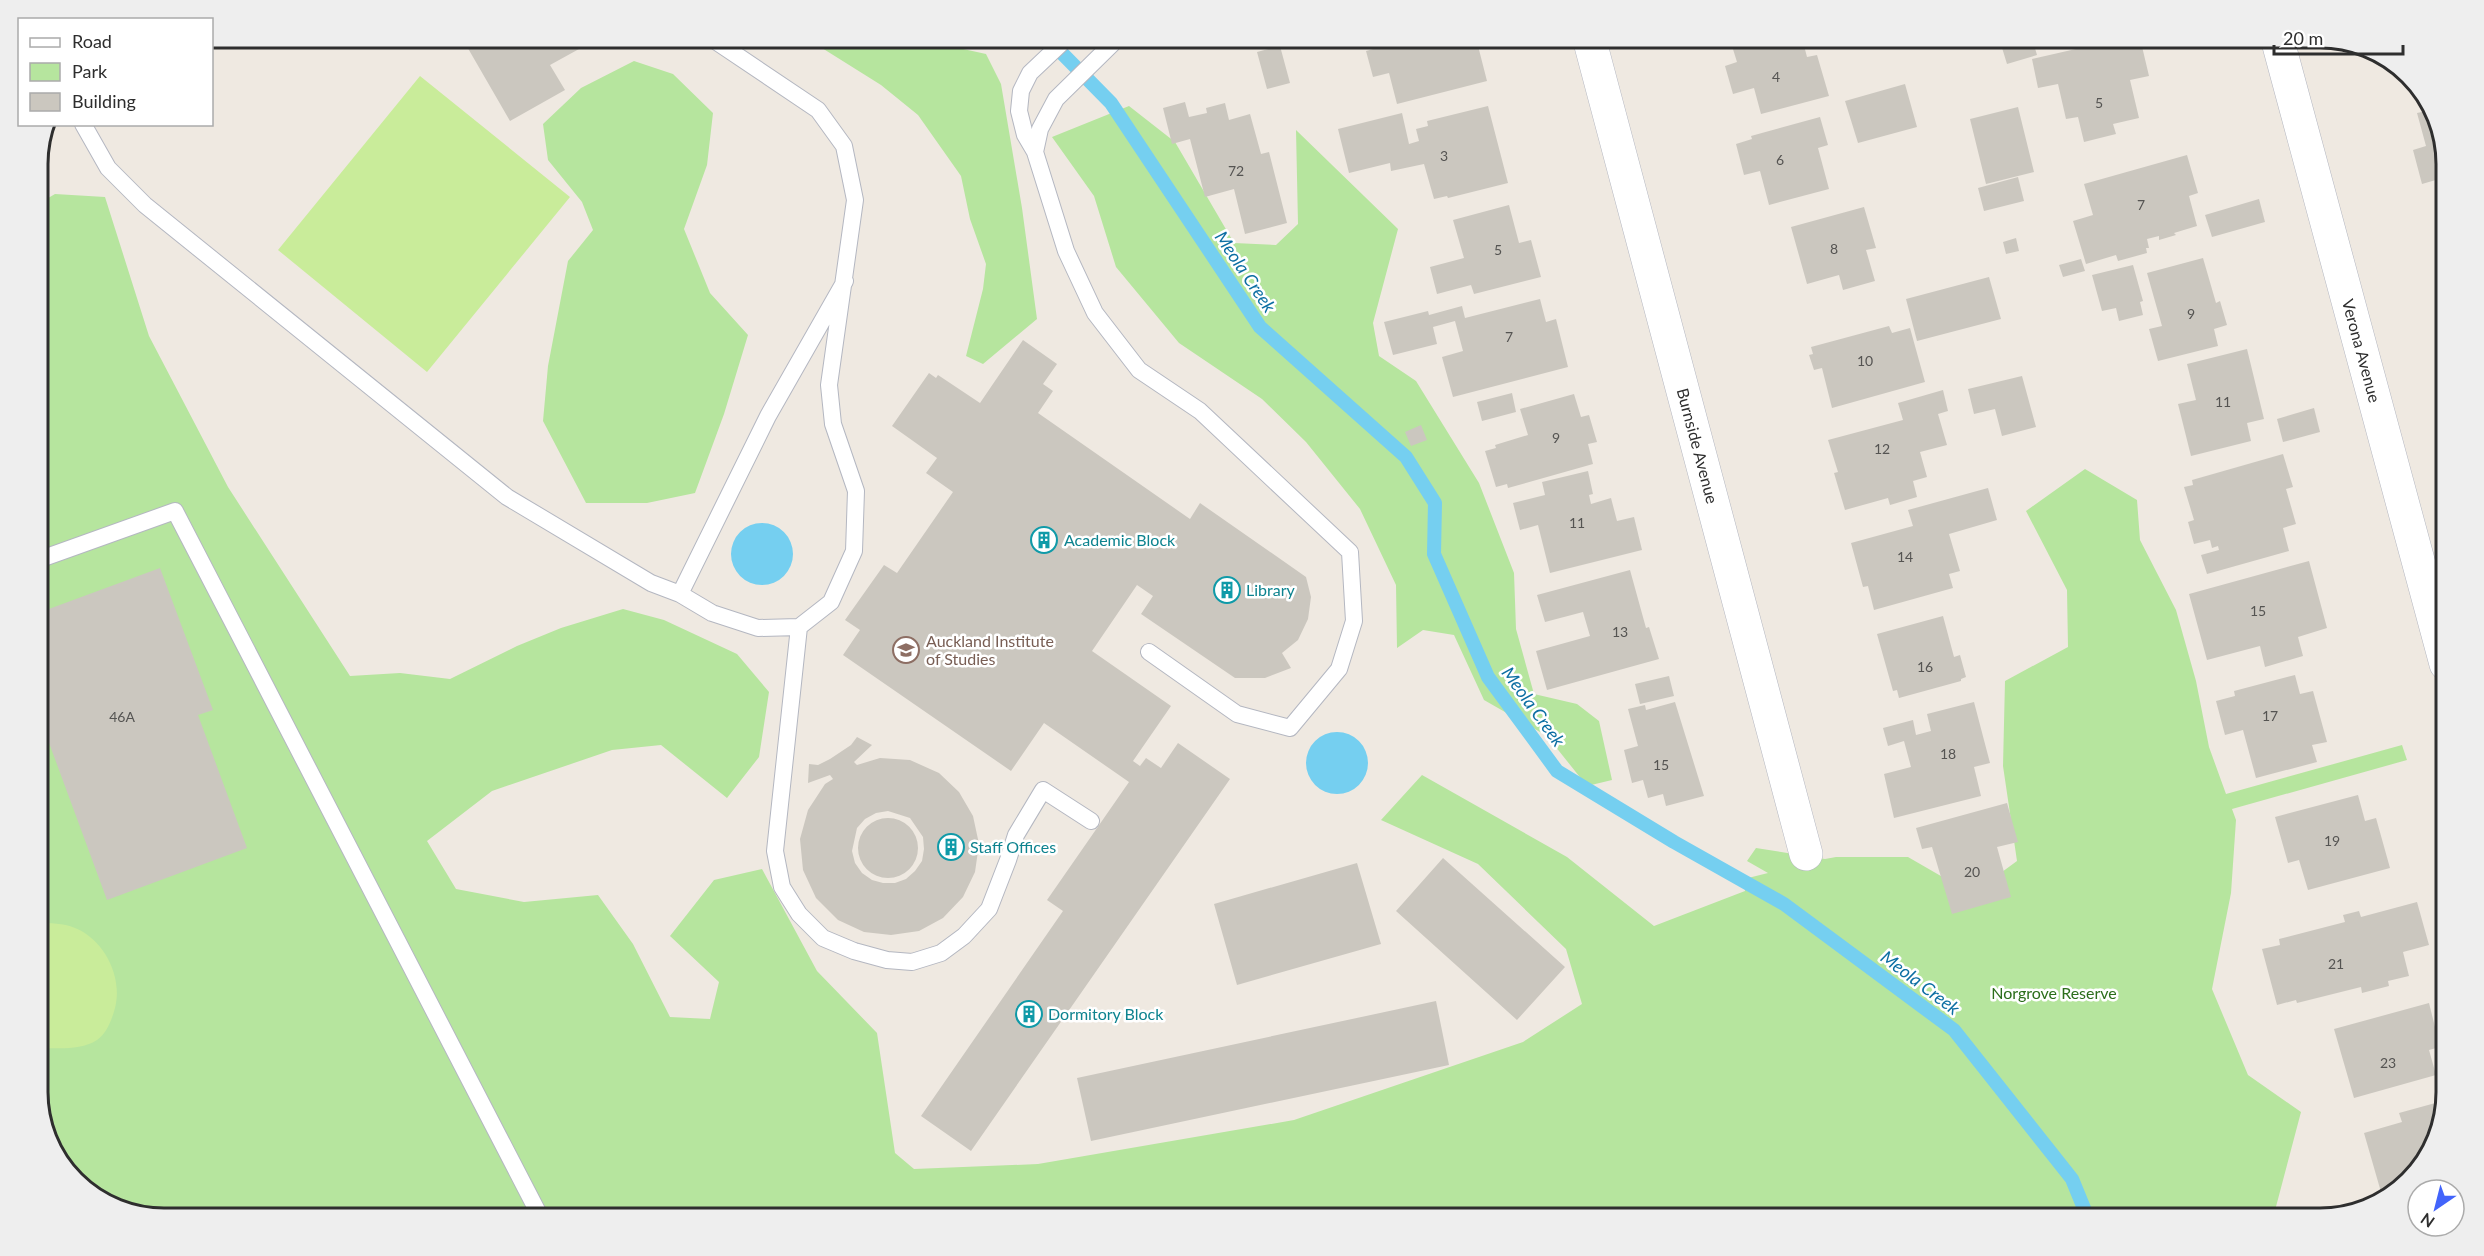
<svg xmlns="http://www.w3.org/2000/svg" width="2484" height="1256" viewBox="0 0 2484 1256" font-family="Lato,sans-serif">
	<rect width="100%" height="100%" fill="#efe9e1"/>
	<path fill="#b6e59e" d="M 814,38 L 913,38 L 986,54 L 1001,84 L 1022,208 L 1037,319 L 983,364 L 966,356 L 983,289 L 986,264 L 970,219 L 961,176 L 918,115 L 881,85 L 814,43 Z
		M 634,61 L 673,74 L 713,113 L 707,165 L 684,229 L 710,293 L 748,335 L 724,414 L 695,493 L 647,503 L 586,503 L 543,421 L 548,366 L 568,261 L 593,230 L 582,202 L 548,160 L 543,124 L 581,88 Z
		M 1129,106 L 1175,142 L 1234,243 L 1276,245 L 1298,224 L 1296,130 L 1398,229 L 1373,323 L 1379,356 L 1416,381 L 1479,483 L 1514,573 L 1516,629 L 1534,694 L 1577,704 L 1599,721 L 1612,780 L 1587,786 L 1547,736 L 1484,700 L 1454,635 L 1423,630 L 1397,648 L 1396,585 L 1360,509 L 1306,442 L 1262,399 L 1179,343 L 1116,267 L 1094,196 L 1052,137 Z
		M 55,194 L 105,197 L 149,336 L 228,487 L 350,676 L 400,673 L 450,679 L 517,646 L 561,628 L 623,609 L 664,620 L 737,654 L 769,692 L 759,757 L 727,798 L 661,745 L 612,750 L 492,791 L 427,841 L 456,889 L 524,902 L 598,895 L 633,944 L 670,1017 L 710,1019 L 719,982 L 670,936 L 714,880 L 762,869 L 817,971 L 877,1033 L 895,1153 L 914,1169 L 1038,1164 L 1294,1120 L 1523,1042 L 1582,1004 L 1566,949 L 1478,864 L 1381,820 L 1422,775 L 1567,857 L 1654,926 L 1745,891 L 1744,879 L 1768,873 L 1747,861 L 1756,848 L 1825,859 L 1836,857 L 1908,857 L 1972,894 L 2017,861 L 2003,766 L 2005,681 L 2068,647 L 2067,590 L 2026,511 L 2085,469 L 2137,500 L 2140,540 L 2176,610 L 2196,681 L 2209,747 L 2226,794 L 2402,745 L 2407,760 L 2232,809 L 2236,820 L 2231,893 L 2212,989 L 2248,1075 L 2301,1112 L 2273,1218 L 164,1218 L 108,1206 L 59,1163 L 38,1101 L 38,204 Z"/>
	<path fill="#c9ec9a" d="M 420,76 L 570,197 L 427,372 L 278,250 Z
		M 38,923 C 50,923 63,923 75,928 C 105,940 123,978 115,1008 C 112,1019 107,1033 97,1040 C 80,1051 57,1048 38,1048 Z"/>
	<path fill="#75cff0" d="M731 554a31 31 0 1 1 62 0a31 31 0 1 1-62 0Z
		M1306 763a31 31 0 1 1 62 0a31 31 0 1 1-62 0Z"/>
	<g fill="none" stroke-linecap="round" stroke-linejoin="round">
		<path stroke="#75cff0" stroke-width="14" d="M 1047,38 L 1111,103 L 1260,327 L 1406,457 L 1435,503 L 1434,554 L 1488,677 L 1557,771 L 1674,842 L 1784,904 L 1954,1030 L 2072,1179 L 2088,1218"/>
	</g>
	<path fill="#cbc7bf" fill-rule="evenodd" d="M 244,38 L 270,38 L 250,48 Z
		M 462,38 L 599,38 L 550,65 L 565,90 L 510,121 Z
		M 1370,38 L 1458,38 L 1459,41 L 1476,38 L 1487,81 L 1397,104 L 1389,73 L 1373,77 L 1366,51 L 1373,49 Z
		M 1764,38 L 1802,38 L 1807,57 L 1817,55 L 1829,96 L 1761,114 L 1754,88 L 1733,94 L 1725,66 L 1737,62 L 1732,46 Z
		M 1999,38 L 2032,38 L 2037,55 L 2007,64 Z
		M 2124,38 L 2140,38 L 2149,76 L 2130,80 L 2139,118 L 2113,124 L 2116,134 L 2084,142 L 2078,117 L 2066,119 L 2058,84 L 2038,88 L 2032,59 Z
		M 1280,46 L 1290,83 L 1267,89 L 1257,52 Z
		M 1905,84 L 1917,127 L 1858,143 L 1845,101 Z
		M 1185,102 L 1189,117 L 1207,113 L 1206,108 L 1225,103 L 1229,120 L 1250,114 L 1261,154 L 1269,152 L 1287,223 L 1245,234 L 1234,189 L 1205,197 L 1190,139 L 1172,144 L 1163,108 Z
		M 1488,106 L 1508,183 L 1448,198 L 1447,196 L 1434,199 L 1424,164 L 1391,171 L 1390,163 L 1349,173 L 1338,129 L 1402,113 L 1409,144 L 1419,141 L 1416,129 L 1428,126 L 1427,121 Z
		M 2018,107 L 2034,172 L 1986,184 L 1970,119 Z
		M 2431,110 L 2446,156 L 2446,177 L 2422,184 L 2413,150 L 2426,146 L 2417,113 Z
		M 1820,117 L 1828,145 L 1818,148 L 1829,189 L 1769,205 L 1760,171 L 1744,175 L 1736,144 L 1752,139 L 1751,136 Z
		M 2187,155 L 2198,193 L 2189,196 L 2197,226 L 2174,233 L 2176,235 L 2159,240 L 2159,236 L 2147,239 L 2149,248 L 2146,248 L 2147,253 L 2118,261 L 2116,255 L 2086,264 L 2073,221 L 2093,215 L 2084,184 Z
		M 2018,177 L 2024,201 L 1984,211 L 1978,188 Z
		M 2259,199 L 2265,222 L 2212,237 L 2205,215 Z
		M 1509,205 L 1519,243 L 1531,240 L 1541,277 L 1474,294 L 1471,285 L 1437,294 L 1430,267 L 1464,258 L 1453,220 Z
		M 1864,207 L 1876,248 L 1866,250 L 1875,281 L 1843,290 L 1839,275 L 1807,284 L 1791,227 Z
		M 2446,212 L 2446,240 L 2438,214 Z
		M 2016,238 L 2019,251 L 2006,254 L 2003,242 Z
		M 2203,258 L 2216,303 L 2220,301 L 2227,325 L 2214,329 L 2218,346 L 2158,361 L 2149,329 L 2162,326 L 2147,273 Z
		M 2081,259 L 2085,271 L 2063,277 L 2059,265 Z
		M 2133,265 L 2143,301 L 2140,302 L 2143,315 L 2119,321 L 2116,308 L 2102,311 L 2092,275 Z
		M 1989,277 L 2001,319 L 1917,341 L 1906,299 Z
		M 1540,299 L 1546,322 L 1556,319 L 1568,367 L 1453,397 L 1442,357 L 1463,351 L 1455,321 L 1433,327 L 1437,344 L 1393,355 L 1384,322 L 1428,311 L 1429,315 L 1462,306 L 1465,318 Z
		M 1889,326 L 1892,333 L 1910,328 L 1925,382 L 1832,408 L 1822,368 L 1814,370 L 1809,355 L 1813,354 L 1811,347 Z
		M 1023,340 L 1057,364 L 1043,384 L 1053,391 L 1038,413 L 1190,519 L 1200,503 L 1306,577 L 1311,597 L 1308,619 L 1298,640 L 1282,653 L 1291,668 L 1265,678 L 1235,678 L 1141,614 L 1153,596 L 1137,585 L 1092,651 L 1171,706 L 1133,761 L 1140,766 L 1146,758 L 1161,768 L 1178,743 L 1230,779 L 971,1151 L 921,1116 L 1063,911 L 1047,900 L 1129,782 L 1044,723 L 1011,771 L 843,655 L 860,630 L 845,620 L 884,565 L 897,573 L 953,492 L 926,473 L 937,458 L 892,426 L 929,373 L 936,378 L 938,375 L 980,403 Z
		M 2247,349 L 2264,419 L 2247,423 L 2251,441 L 2191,456 L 2178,404 L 2196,400 L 2187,364 Z
		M 2022,376 L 2036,427 L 2002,436 L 1995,409 L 1974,414 L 1968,389 Z
		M 1943,390 L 1948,411 L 1938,414 L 1947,445 L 1920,452 L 1927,477 L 1913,481 L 1917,497 L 1890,505 L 1888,498 L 1845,510 L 1834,473 L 1838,472 L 1828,440 L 1903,420 L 1898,403 Z
		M 1512,393 L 1516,412 L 1482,421 L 1477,402 Z
		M 1574,394 L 1581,417 L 1589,415 L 1597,442 L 1588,444 L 1593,464 L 1508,488 L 1507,484 L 1496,487 L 1485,451 L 1496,448 L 1495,445 L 1528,435 L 1520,409 Z
		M 2314,408 L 2320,432 L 2283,442 L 2277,419 Z
		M 1421,425 L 1427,440 L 1411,446 L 1405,432 Z
		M 2283,454 L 2293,487 L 2286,489 L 2296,524 L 2283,528 L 2289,551 L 2207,574 L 2201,555 L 2219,550 L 2218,546 L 2212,548 L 2210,540 L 2194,544 L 2188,522 L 2194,520 L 2184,487 L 2193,485 L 2192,480 Z
		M 1588,471 L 1593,494 L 1589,495 L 1591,504 L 1611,498 L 1617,521 L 1634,517 L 1642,550 L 1550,573 L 1538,525 L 1520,530 L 1513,503 L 1545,495 L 1542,482 Z
		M 1988,488 L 1997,520 L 1949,534 L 1960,571 L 1949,574 L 1953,588 L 1874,610 L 1868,586 L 1863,587 L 1851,543 L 1913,526 L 1908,510 Z
		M 2309,561 L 2327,628 L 2298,637 L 2303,656 L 2265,667 L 2260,646 L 2207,660 L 2189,594 Z
		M 160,568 L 213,710 L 198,715 L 247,848 L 107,900 L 38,713 L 38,613 Z
		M 1630,570 L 1646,628 L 1649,627 L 1659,659 L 1547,690 L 1536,651 L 1590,636 L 1583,612 L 1545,622 L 1537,595 Z
		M 1943,616 L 1954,657 L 1960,655 L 1966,677 L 1961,679 L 1961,681 L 1899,698 L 1897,690 L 1893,691 L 1877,634 Z
		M 2295,675 L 2300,694 L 2313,691 L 2327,742 L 2312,745 L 2317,762 L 2256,778 L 2243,730 L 2225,735 L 2216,701 L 2235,696 L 2234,691 Z
		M 1669,676 L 1674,696 L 1640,704 L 1635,684 Z
		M 1675,702 L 1704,796 L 1666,806 L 1663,794 L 1648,798 L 1643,780 L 1632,783 L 1624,750 L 1638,746 L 1628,709 L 1645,705 L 1646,710 Z
		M 1974,702 L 1990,763 L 1974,767 L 1981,796 L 1894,818 L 1884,774 L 1911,767 L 1904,741 L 1888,746 L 1883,728 L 1913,720 L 1916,735 L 1931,731 L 1927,714 Z
		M 857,737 L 872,745 L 854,762 L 857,765 L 880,758 L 910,760 L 930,769 L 939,773 L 959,792 L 973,816 L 979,844 L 975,872 L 963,897 L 943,918 L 919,931 L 891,935 L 864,932 L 838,920 L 816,898 L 803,870 L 800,839 L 808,810 L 825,784 L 833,779 L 830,775 L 808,783 L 809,764 L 818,765 L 830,759 L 851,745 ZM 888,811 L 910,818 L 923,837 L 924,849 L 922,861 L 915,871 L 906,879 L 895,883 L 883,883 L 872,880 L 862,873 L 855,863 L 852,851 L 857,828 L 865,819 L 876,813 Z
		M 2358,795 L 2365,821 L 2376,818 L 2390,868 L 2308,890 L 2299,860 L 2288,863 L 2275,817 Z
		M 2007,803 L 2018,842 L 1997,847 L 2011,897 L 1952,914 L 1932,847 L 1922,849 L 1916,828 Z
		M858 848a30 30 0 1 1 60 0a30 30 0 1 1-60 0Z
		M 1443,858 L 1565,967 L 1517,1020 L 1396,911 Z
		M 1357,863 L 1381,944 L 1237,985 L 1214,904 Z
		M 2417,902 L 2429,945 L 2403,952 L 2409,976 L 2388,981 L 2389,986 L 2362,993 L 2361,987 L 2297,1003 L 2296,1000 L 2277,1005 L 2262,949 L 2280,945 L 2279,939 L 2345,922 L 2343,915 L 2359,911 L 2361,917 Z
		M 1436,1001 L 1449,1065 L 1091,1141 L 1077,1078 Z
		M 2429,1003 L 2440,1047 L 2429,1050 L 2436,1075 L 2354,1098 L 2334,1029 Z
		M 2439,1102 L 2442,1112 L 2434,1148 L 2390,1197 L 2383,1199 L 2364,1133 L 2402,1122 L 2399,1113 Z"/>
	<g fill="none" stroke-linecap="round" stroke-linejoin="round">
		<defs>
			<path id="service" d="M 711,38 L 818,110 L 844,146 L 855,200 L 829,385 L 833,424 L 856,491 L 854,551 L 831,602 L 799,627 L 758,628 L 712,613 L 680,594 L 768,416 L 845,281
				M 1067,38 L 1030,73 L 1021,91 L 1019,111 L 1025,135 L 1035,152 L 1066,251 L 1095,313 L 1139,370 L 1200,411 L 1350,552 L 1354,621 L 1339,669 L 1290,728 L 1237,714 L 1149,652
				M 83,124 L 108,168 L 145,205 L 507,497 L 651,583 L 680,594
				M 1035,152 L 1040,129 L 1056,99 L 1112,44 L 1116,38
				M 38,560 L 175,511 L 541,1218
				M 799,627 L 775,851 L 782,887 L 799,914 L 823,938 L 854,951 L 887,960 L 912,962 L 941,953 L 964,936 L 989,909 L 1008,860 L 1016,835 L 1043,790 L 1091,821"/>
			<g id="minor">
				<path id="s1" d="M 1589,38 L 1806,854"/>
				<path id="s2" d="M 2277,38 L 2446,664"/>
			</g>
		</defs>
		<use href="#service" stroke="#b4b7c1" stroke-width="18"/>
		<use href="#minor" stroke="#b4b7c1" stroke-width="34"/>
		<use href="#service" stroke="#fff" stroke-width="16"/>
		<use href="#minor" stroke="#fff" stroke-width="33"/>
	</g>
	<defs>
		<symbol id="building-ring" viewBox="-11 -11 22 22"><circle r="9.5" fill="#fff" stroke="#0f9aa8" stroke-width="1.5"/><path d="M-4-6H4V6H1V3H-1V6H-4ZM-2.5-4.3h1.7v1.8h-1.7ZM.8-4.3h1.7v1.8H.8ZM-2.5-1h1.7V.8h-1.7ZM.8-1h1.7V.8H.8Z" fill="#0f9aa8"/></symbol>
		<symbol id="university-ring" viewBox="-11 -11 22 22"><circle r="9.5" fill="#fff" stroke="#8d6e63" stroke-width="1.5"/><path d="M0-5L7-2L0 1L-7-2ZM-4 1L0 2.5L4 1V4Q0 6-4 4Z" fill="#8d6e63"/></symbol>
	</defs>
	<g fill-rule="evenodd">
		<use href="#building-ring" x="1029" y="525" width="30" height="30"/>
		<use href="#building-ring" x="1212" y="575" width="30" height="30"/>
		<use href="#university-ring" x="891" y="635" width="30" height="30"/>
		<use href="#building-ring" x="936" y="832" width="30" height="30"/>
		<use href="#building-ring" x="1014" y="999" width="30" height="30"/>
	</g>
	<g text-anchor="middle" stroke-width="5" stroke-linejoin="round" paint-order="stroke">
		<g font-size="14" fill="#555452">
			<text x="1776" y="82">4</text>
			<text x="2099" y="108">5</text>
			<text x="1444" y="161">3</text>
			<text x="1780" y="165">6</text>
			<text x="1236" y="176">72</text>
			<text x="2141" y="210">7</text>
			<text x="1834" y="254">8</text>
			<text x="1498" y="255">5</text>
			<text x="2191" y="319">9</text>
			<text x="1509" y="342">7</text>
			<text x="1865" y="366">10</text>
			<text x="2223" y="407">11</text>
			<text x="1556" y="443">9</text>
			<text x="1882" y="454">12</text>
			<text x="1577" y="528">11</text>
			<text x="1905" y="562">14</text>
			<text x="2258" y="616">15</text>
			<text x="1620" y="637">13</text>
			<text x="1925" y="672">16</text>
			<text x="2270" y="721">17</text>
			<text x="122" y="722">46A</text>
			<text x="1948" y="759">18</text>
			<text x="1661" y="770">15</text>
			<text x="2332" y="846">19</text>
			<text x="1972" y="877">20</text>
			<text x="2336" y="969">21</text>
			<text x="2388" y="1068">23</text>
		</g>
		<g font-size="16" fill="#2e2e2e" stroke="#fff">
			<text dy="6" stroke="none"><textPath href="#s2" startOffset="324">Verona Avenue</textPath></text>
			<text dy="6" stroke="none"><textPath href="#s1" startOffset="422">Burnside Avenue</textPath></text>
		</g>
		<g font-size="16" fill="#0d838f" stroke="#fff" text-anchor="start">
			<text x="1064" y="546">Academic Block</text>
			<text x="1246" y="596">Library</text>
			<text x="970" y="853">Staff Offices</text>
			<text x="1048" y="1020">Dormitory Block</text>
		</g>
		<g font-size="16" fill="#785e54" stroke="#fff" text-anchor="start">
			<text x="926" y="647">Auckland Institute<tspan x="926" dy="18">of Studies</tspan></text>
		</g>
		<g font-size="16" fill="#2c6e1b" stroke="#fff">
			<text x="2054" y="999">Norgrove Reserve</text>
		</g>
		<g font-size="18" font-style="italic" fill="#0d6fa3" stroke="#fff">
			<text transform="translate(1245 272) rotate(56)" y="6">Meola Creek</text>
			<text transform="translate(1533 707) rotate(54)" y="6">Meola Creek</text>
			<text transform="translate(1920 983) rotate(37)" y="6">Meola Creek</text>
		</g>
	</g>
	<path d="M0 0H2484V1256H0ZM164 48H2320A116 116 0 0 1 2436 164V1092A116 116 0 0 1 2320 1208H164A116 116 0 0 1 48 1092V164A116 116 0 0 1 164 48Z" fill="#eee" fill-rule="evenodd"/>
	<path fill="none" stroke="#2e2e2e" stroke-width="3" d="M164 48H2320A116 116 0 0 1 2436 164V1092A116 116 0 0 1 2320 1208H164A116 116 0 0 1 48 1092V164A116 116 0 0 1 164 48Z"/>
	<rect x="18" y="18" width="195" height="108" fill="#ffffff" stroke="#ababab" stroke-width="1.5"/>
	<rect x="30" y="38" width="30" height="9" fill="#ffffff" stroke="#ababab" stroke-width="1.5"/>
	<text x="72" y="48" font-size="18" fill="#2e2e2e">Road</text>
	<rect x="30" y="63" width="30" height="18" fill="#b6e59e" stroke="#ababab" stroke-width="1.5"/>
	<text x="72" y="78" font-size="18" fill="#2e2e2e">Park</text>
	<rect x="30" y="93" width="30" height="18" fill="#cbc7bf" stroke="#ababab" stroke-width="1.5"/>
	<text x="72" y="108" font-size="18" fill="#2e2e2e">Building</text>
	<g transform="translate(2436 1208) rotate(215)"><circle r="28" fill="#ffffff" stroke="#ababab" stroke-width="1.5"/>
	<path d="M0-4.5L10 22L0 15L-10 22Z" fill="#4264fb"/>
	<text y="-9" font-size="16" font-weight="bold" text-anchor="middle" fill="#2e2e2e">N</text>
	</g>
	<path d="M2274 45v9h129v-9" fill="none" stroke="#2e2e2e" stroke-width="3"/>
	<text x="2283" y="45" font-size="18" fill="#2e2e2e" stroke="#ffffff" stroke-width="4.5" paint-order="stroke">20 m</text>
</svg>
